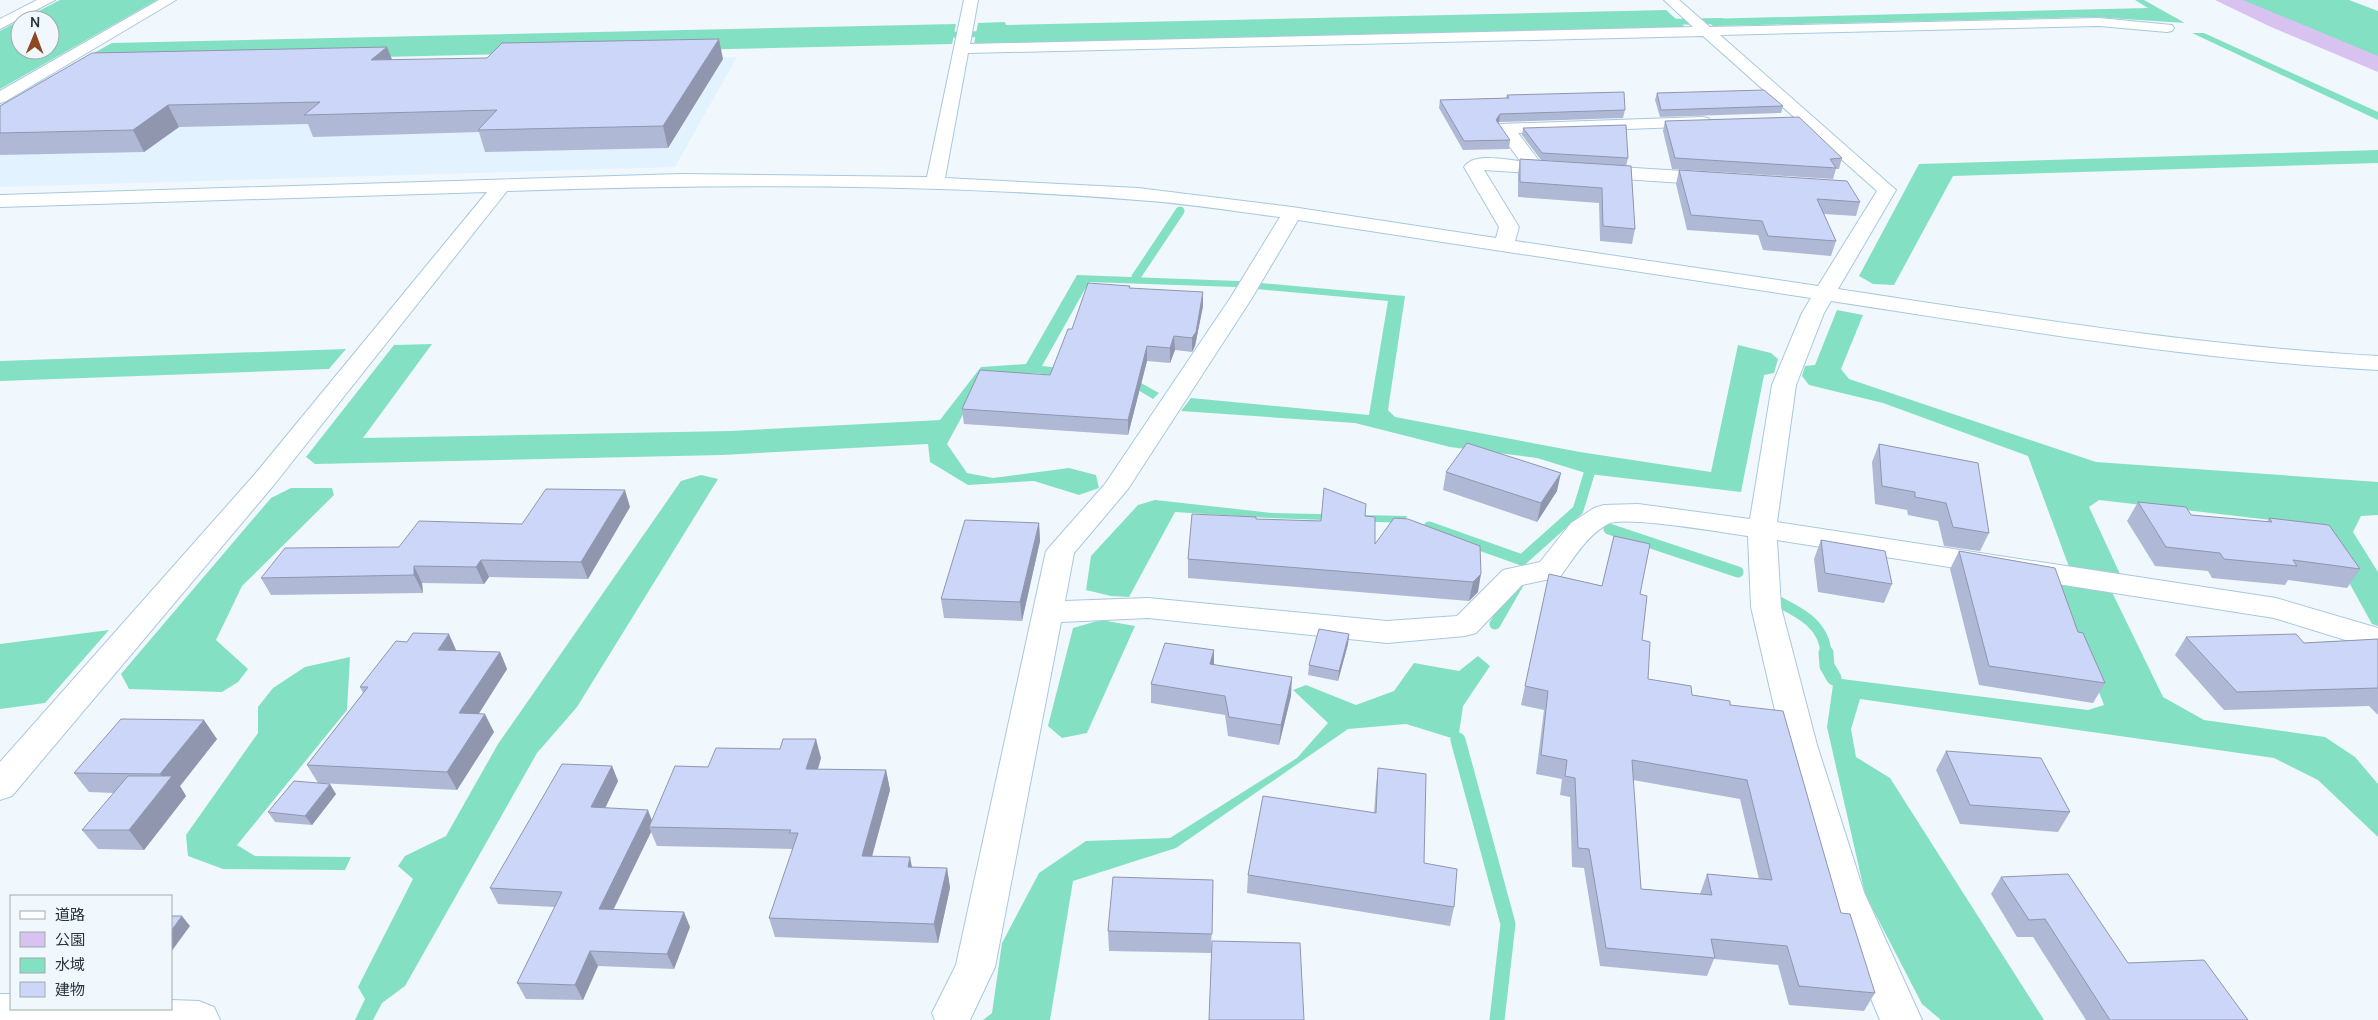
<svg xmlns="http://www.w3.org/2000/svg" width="2378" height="1020" viewBox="0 0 2378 1020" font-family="Manrope,'Noto Sans JP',sans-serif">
	<rect width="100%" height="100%" fill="#f1f8fd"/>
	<path fill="#e2f2fe" d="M 737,57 L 675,167 L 0,187 L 0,102 L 48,74 Z"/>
	<path fill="#d8c2f0" d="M 2215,0 L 2262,0 L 2378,46 L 2378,72 L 2271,27 Z"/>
	<path fill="#84e0c2" d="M 60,0 L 157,0 L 0,89 L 0,31 L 20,20 L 20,50 L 50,50 L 50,20 L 21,20 Z
		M 2135,0 L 2144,0 L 2185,23 L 2094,17 L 1713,26 L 1704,19 L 2148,8 Z
		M 2243,0 L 2349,0 L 2378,11 L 2378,56 Z
		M 1666,10 L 1685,27 L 974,44 L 978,23 L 1005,22 L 1006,25 Z
		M 956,24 L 952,44 L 74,64 L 112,43 Z
		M 2192,33 L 2204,33 L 2378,112 L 2378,120 Z
		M 2378,150 L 2378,163 L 1953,176 L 1894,285 L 1873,284 L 1859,276 L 1919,164 Z
		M 1077,275 L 1238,281 L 1405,296 L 1388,410 L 1395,417 L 1580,452 L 1711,472 L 1738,345 L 1771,353 L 1778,359 L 1774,373 L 1764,375 L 1741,492 L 1589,474 L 1537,458 L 1450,447 L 1355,423 L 1181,411 L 1191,398 L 1369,415 L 1388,301 L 1235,287 L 1089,282 L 1042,366 L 1127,375 L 1159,393 L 1153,399 L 1123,381 L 1032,373 L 984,376 L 947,444 L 967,473 L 993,478 L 1069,468 L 1096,475 L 1099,488 L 1079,495 L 1034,481 L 968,485 L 930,462 L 928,444 L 722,455 L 315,464 L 306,457 L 394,345 L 432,344 L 363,438 L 730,431 L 940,420 L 981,367 L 1026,364 Z
		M 1837,310 L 1863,315 L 1841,369 L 1849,379 L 2096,462 L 2378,482 L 2378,515 L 2361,516 L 2353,532 L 2378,572 L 2378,626 L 2372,624 L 2325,539 L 2306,524 L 2099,500 L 2089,507 L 2120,574 L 2111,590 L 2163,697 L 2204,720 L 2325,737 L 2355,757 L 2378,784 L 2378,837 L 2318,780 L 2274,758 L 1860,699 L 1851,729 L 1856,757 L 1890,778 L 2044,1020 L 1941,1020 L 1922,1004 L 1865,894 L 1827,727 L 1834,678 L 2088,710 L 2104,705 L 2057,585 L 2075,583 L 2028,456 L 1883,403 L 1809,385 L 1802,376 L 1805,366 L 1815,365 Z
		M 346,349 L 329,369 L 0,381 L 0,361 Z
		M 701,475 L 718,479 L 577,707 L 537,753 L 405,986 L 382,1003 L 373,1020 L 355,1020 L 365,999 L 358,987 L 413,879 L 398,866 L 405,856 L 446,836 L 498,744 L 681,481 Z
		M 291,488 L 332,488 L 334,495 L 242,586 L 216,640 L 248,669 L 238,682 L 222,692 L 129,689 L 121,674 L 271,498 Z
		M 1155,500 L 1273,513 L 1407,516 L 1404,523 L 1269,518 L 1175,512 L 1129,597 L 1111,596 L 1086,590 L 1091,556 L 1138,505 Z
		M 1101,620 L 1135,626 L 1087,733 L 1062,738 L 1048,726 L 1073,628 Z
		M 109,630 L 45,703 L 0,709 L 0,644 Z
		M 1478,656 L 1490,666 L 1463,706 L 1458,740 L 1406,724 L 1348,729 L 1176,848 L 1073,881 L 1050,1020 L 983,1020 L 992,1013 L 1002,943 L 1039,873 L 1086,841 L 1170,838 L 1297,758 L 1328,723 L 1293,690 L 1306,685 L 1356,705 L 1394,691 L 1414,663 L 1459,671 Z
		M 350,657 L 347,710 L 237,845 L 255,856 L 351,857 L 345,870 L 223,869 L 188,856 L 186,835 L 258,733 L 258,707 L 273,688 L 305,667 Z"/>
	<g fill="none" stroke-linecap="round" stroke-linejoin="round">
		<path stroke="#84e0c2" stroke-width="6" d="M 1665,22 L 1722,21
			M 938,35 L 989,34"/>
		<path stroke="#84e0c2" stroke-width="9" d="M 1136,277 L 1180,211"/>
		<path stroke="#84e0c2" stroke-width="11" d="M 1429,527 L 1522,560 L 1578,510 L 1589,474
			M 1609,529 L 1738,572
			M 1775,600 C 1799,612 1825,624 1826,654
			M 1495,624 L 1518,584"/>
		<path stroke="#84e0c2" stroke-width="15" d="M 1826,653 L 1827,666 L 1834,678
			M 1458,740 L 1508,924 L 1497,1020"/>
		<defs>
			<path id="minor" d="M 37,0 L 55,0 L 0,29 L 0,19 Z
				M 159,0 L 176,0 L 6,101 L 0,103 L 0,91 Z
				M 964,0 L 978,0 L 970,44 L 1693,27 L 1664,0 L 1679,0 L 1710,27 L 2099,18 L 2172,25 L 2174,28 L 2172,31 L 2167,32 L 2099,26 L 1720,35 L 1896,190 L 1838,289 C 2017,316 2197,346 2378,356 L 2378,370 C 2194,360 2013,329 1831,301 L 1824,313 L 1796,385 L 1777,522 L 2276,598 L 2378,628 L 2378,650 L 2274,618 L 1777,540 L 1781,607 L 1817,745 L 1864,892 L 1922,1020 L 1880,1020 L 1826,892 L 1783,745 L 1751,607 L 1748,536 C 1725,533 1624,515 1608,524 C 1587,535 1574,558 1560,577 L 1522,585 L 1476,633 L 1465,636 L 1387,643 L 1148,618 L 1061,622 L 995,967 L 970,1020 L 935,1020 L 932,1013 L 956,965 L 1046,551 L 1105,484 L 1231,297 L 1280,217 C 1232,211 1184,203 1137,200 C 927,183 717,184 507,191 L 273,486 L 12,796 L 0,800 L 0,762 L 255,474 L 487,192 L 0,207 L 0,195 L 681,174 L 927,177 ZM 1703,36 L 1877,191 L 1818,286 L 1515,241 L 1519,227 L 1484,170 L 1714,185 L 1721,183 L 1723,179 L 1721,175 L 1714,173 L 1540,162 L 1518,133 L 1708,126 L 1711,122 L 1708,118 L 1702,117 L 1499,124 L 1496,128 L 1520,161 C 1505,160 1474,152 1464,167 L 1499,227 L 1496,238 L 1292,207 L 1138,188 L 945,178 L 968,53 ZM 1298,220 L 1811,298 L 1802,313 L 1772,385 L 1750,519 L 1638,504 L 1604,505 L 1594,508 L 1571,523 L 1540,562 L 1503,570 L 1457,616 L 1387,621 L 1148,598 L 1065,601 L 1074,553 L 1128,489 L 1252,298 Z
				M 0,994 L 11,994 L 11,1009 L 171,1009 L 171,1000 L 199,1001 L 214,1007 L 220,1020 L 0,1020 Z"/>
		</defs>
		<use href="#minor" stroke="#a7c8df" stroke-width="2"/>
		<use href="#minor" fill="#fff" fill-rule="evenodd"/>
	</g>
	<path fill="#afb8d5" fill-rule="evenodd" d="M 387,47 L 392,60 L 723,59 L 668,148 L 485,152 L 479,132 L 313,137 L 308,124 L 179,127 L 144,152 L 0,155 L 0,106 Z
		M 1657,93 L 1783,106 L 1781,113 L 1660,117 L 1655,100 Z
		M 1507,95 L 1625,110 L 1623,118 L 1499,122 L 1498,124 L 1510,140 L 1509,149 L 1463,150 L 1439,108 L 1440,100 L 1506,98 Z
		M 1665,121 L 1842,158 L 1839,169 L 1836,169 L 1833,179 L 1672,169 L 1663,131 Z
		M 1523,128 L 1628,158 L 1626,166 L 1541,160 L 1522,135 Z
		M 1520,159 L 1631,166 L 1635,229 L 1632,244 L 1600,241 L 1599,203 L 1518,197 L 1518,174 Z
		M 1679,170 L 1860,202 L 1856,216 L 1824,214 L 1836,241 L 1831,256 L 1763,250 L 1758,235 L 1687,230 L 1676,184 Z
		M 1130,286 L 1130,288 L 1203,306 L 1195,346 L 1192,352 L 1175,350 L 1170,363 L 1147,361 L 1128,435 L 964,424 L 962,409 L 1050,375 L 1072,329 Z
		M 1879,444 L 1989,533 L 1980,551 L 1944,546 L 1938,521 L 1908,515 L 1907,510 L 1875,504 L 1872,462 Z
		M 1446,472 L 1557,491 L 1537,522 L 1443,490 Z
		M 2138,502 L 2191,515 L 2267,522 L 2269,518 L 2360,569 L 2347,588 L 2288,580 L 2285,585 L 2212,578 L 2208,571 L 2155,566 L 2127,521 Z
		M 630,507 L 588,579 L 489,577 L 484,584 L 422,583 L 423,593 L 271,595 L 261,578 L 399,547 L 522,524 Z
		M 1365,516 L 1375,544 L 1480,546 L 1478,592 L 1469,601 L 1188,578 L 1188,559 L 1256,519 L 1321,521 Z
		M 1039,523 L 1040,541 L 1022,621 L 944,618 L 941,599 Z
		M 1614,536 L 1640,594 L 1642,640 L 1648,679 L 1692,695 L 1730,705 L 1841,913 L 1875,993 L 1864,1011 L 1789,1005 L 1778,965 L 1714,959 L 1707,976 L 1600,966 L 1584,868 L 1572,867 L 1570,797 L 1560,795 L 1562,779 L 1536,774 L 1544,710 L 1521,705 L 1549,574 L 1602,586 ZM 1633,780 L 1740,799 L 1759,879 L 1707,874 L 1700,894 L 1641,889 Z
		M 1821,540 L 1892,584 L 1884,603 L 1818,592 L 1814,559 Z
		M 1959,551 L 2078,632 L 2105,683 L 2093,703 L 1979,685 L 1950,569 Z
		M 1349,634 L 1348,644 L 1338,681 L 1308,675 L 1309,665 Z
		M 2186,637 L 2304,643 L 2378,639 L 2378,715 L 2369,706 L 2224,710 L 2175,655 Z
		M 457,650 L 500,652 L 507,669 L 478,714 L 494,732 L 457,790 L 318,783 L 307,765 L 363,693 L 360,687 Z
		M 1214,650 L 1214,664 L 1291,696 L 1279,745 L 1228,736 L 1225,715 L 1151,703 L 1151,684 Z
		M 217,739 L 180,786 L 186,796 L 144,850 L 98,849 L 82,830 L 114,793 L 89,792 L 74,773 Z
		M 1946,751 L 2070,812 L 2058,832 L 1960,824 L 1936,770 Z
		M 821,758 L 818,769 L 886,770 L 890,790 L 872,856 L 912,867 L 947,868 L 950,888 L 938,943 L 775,937 L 769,918 L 793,849 L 657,846 L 651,832 L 614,909 L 690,927 L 674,969 L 598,966 L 583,1000 L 526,999 L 517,983 L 555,907 L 498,904 L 490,888 L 612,766 L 618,781 L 605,808 L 652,820 L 708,767 Z
		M 1378,768 L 1424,863 L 1454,907 L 1450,926 L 1247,893 L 1248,875 L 1374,813 L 1376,786 Z
		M 336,794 L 312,825 L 275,822 L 268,812 Z
		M 2001,877 L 2128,963 L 2248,1020 L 2086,1020 L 2033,937 L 2017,937 L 1991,894 Z
		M 1213,880 L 1211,953 L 1109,951 L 1108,931 Z"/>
	<path fill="#8f96ae" d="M 719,39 L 723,59 L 668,148 L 663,126 Z
		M 387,47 L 395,67 L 371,60 Z
		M 168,105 L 179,127 L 144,152 L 133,130 Z
		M 1500,114 L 1499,122 L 1494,129 L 1496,120 Z
		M 1203,292 L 1203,306 L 1195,346 L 1192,352 L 1192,338 Z
		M 1174,336 L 1175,350 L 1170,363 L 1170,348 Z
		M 1147,346 L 1147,361 L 1128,435 L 1128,420 Z
		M 1561,473 L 1557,491 L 1537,522 L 1541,503 Z
		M 625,490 L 630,507 L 588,579 L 581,562 Z
		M 1039,523 L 1040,541 L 1022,621 L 1020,602 Z
		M 481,560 L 489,577 L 484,584 L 476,567 Z
		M 414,566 L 422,583 L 423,593 L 414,575 Z
		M 1481,574 L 1478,592 L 1469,601 L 1473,582 Z
		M 449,634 L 457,652 L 438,650 Z
		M 1349,634 L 1348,644 L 1338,681 L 1339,671 Z
		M 1214,650 L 1214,669 L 1210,664 Z
		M 500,652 L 507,669 L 468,731 L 459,713 Z
		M 1292,677 L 1291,696 L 1279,745 L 1281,725 Z
		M 485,714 L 494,732 L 457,790 L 447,772 Z
		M 204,720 L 217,739 L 180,786 L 186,796 L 144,850 L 129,830 L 167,783 L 160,774 Z
		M 816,739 L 821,758 L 812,788 L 806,769 Z
		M 612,766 L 618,781 L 598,823 L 591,807 Z
		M 886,770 L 890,790 L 867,875 L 862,856 Z
		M 330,784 L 336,794 L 312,825 L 305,816 Z
		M 648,810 L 654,826 L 649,827 L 651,832 L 606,924 L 599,909 Z
		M 910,857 L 914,877 L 908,867 Z
		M 947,868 L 950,888 L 938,943 L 934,924 Z
		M 684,912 L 690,927 L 674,969 L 667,954 Z
		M 182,916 L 190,926 L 171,952 L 171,931 Z
		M 590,951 L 598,966 L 583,1000 L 575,985 Z"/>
	<path fill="#ccd6f8" stroke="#8f96ae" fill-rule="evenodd" d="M 719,39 L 663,126 L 478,130 L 497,110 L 304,115 L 320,102 L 168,105 L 133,130 L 0,133 L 0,106 L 92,53 L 387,47 L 371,60 L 487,58 L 502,43 Z
		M 1764,90 L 1783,106 L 1661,110 L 1657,93 Z
		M 1624,92 L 1625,110 L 1500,114 L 1496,120 L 1510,140 L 1464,141 L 1440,100 L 1509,98 L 1507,95 Z
		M 1799,117 L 1842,158 L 1830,159 L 1836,168 L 1675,158 L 1665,121 Z
		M 1626,125 L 1628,158 L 1542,153 L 1523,128 Z
		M 1520,159 L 1631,166 L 1635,229 L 1603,226 L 1602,188 L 1520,182 Z
		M 1679,170 L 1847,181 L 1860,202 L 1817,199 L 1836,241 L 1768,236 L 1762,221 L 1691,215 Z
		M 1088,283 L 1130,286 L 1129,288 L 1203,292 L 1196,332 L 1192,338 L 1174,336 L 1170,348 L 1147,346 L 1128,420 L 962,409 L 980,370 L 1050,375 L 1068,329 L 1072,329 Z
		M 1467,443 L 1561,473 L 1541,503 L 1446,472 Z
		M 1879,444 L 1978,463 L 1989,533 L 1953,527 L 1946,503 L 1915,497 L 1915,492 L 1882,486 Z
		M 1324,488 L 1366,504 L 1365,516 L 1375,517 L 1375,544 L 1394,518 L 1408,519 L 1480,546 L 1481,574 L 1473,582 L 1188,559 L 1192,514 L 1256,517 L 1256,519 L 1321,521 Z
		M 546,489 L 625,490 L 581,562 L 481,560 L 476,567 L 414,566 L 414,575 L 261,578 L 285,548 L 399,547 L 419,521 L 522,524 Z
		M 2138,502 L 2186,507 L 2191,515 L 2272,522 L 2269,518 L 2329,525 L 2360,569 L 2293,560 L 2297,566 L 2224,559 L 2220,553 L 2166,547 Z
		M 965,520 L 1039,523 L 1020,602 L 941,599 Z
		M 1614,536 L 1650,544 L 1640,594 L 1647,596 L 1642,640 L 1650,642 L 1648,679 L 1691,686 L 1692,695 L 1730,701 L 1730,705 L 1783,711 L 1841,913 L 1850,914 L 1875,993 L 1799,986 L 1787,946 L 1711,939 L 1715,958 L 1606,948 L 1589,849 L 1578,848 L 1575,778 L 1565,776 L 1567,760 L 1541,755 L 1548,691 L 1525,686 L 1549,574 L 1602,586 ZM 1632,760 L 1747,780 L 1772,880 L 1707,874 L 1712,895 L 1641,889 Z
		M 1821,540 L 1885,551 L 1892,584 L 1825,573 Z
		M 1959,551 L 2055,568 L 2078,632 L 2083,633 L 2105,683 L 1989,666 Z
		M 1319,629 L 1349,634 L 1339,671 L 1309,665 Z
		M 413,633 L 449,634 L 438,650 L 500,652 L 459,713 L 485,714 L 447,772 L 307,765 L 368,687 L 360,687 L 396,641 L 407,642 Z
		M 2296,634 L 2304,643 L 2378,639 L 2378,688 L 2237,692 L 2186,637 Z
		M 1165,643 L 1214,650 L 1210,664 L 1292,677 L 1281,725 L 1229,717 L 1225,696 L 1151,684 Z
		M 121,719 L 204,720 L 160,774 L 74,773 Z
		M 783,739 L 816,739 L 806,769 L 886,770 L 862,856 L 910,857 L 908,867 L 947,868 L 934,924 L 769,918 L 798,833 L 789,833 L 791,830 L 649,827 L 675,766 L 708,767 L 716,748 L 780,749 Z
		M 1946,751 L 2041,758 L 2070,812 L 1970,805 Z
		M 562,764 L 612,766 L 591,807 L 648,810 L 599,909 L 684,912 L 667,954 L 590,951 L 575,985 L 517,983 L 562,892 L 490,888 Z
		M 1378,768 L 1426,774 L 1424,863 L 1457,869 L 1454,907 L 1248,875 L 1263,796 L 1376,813 Z
		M 128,776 L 172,776 L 129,830 L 82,830 Z
		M 294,781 L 330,784 L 305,816 L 268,812 Z
		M 2068,874 L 2128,963 L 2204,960 L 2248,1020 L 2110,1020 L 2045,919 L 2029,920 L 2001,877 Z
		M 1113,877 L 1213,880 L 1212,934 L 1108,931 Z
		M 171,916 L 182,916 L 171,931 Z
		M 1212,941 L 1300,943 L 1304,1020 L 1209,1020 Z"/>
	<rect x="10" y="895" width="162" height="115" fill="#f1f8fd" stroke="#a0aab0"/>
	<rect x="20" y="911" width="25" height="8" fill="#ffffff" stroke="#a0aab0"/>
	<text x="55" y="920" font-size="15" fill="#27343d">道路</text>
	<rect x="20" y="932" width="25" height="15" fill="#d8c2f0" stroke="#a0aab0"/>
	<text x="55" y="945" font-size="15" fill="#27343d">公園</text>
	<rect x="20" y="958" width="25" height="15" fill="#84e0c2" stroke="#a0aab0"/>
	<text x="55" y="970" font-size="15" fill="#27343d">水域</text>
	<rect x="20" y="982" width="25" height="15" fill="#ccd6f8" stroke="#a0aab0"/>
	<text x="55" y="995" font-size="15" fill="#27343d">建物</text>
	<g transform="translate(35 35) rotate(1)"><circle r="24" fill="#f1f8fd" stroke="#a0aab0"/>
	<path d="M0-4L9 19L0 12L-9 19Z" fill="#8d481f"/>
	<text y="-8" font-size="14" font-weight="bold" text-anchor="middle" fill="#27343d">N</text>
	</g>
</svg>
